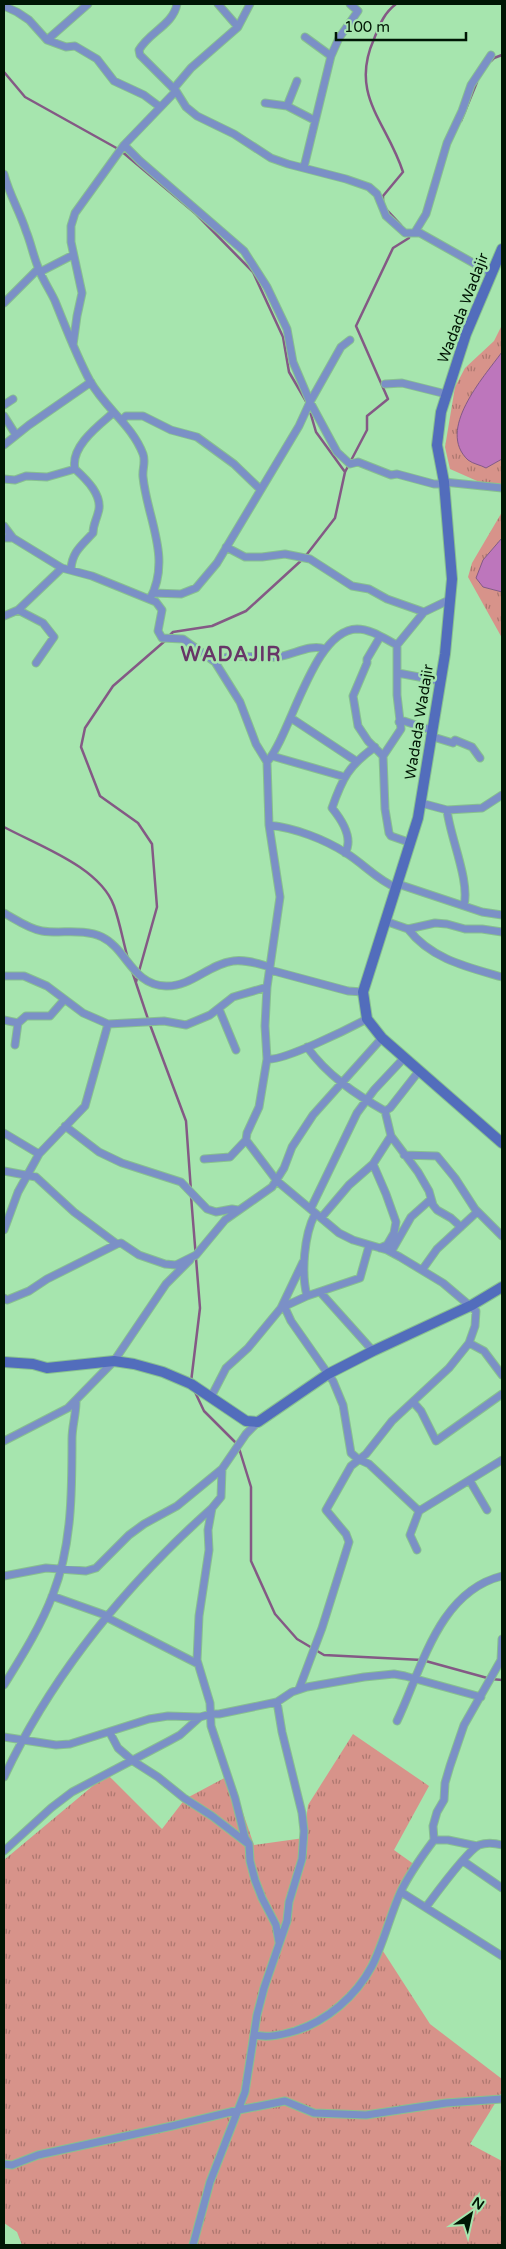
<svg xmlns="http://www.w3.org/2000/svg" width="506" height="2249" viewBox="0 0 506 2249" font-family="'Varela Round',sans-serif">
	<defs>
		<pattern id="grass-tufts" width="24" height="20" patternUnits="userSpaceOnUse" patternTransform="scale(1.25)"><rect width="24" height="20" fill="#d7938a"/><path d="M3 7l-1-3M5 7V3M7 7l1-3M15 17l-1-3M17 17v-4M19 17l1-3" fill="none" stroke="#ac776f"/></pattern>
	</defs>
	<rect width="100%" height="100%" fill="#a6e5ae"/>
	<path fill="url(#grass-tufts)" d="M 502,325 L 502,352 L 473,392 L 463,411 L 486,468 L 502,459 L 502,492 L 450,469 L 445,447 L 455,387 L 465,368 L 494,341 Z
		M 502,512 L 502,538 L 483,560 L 483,587 L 502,592 L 502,638 L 468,577 L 472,563 Z
		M 353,1734 L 429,1786 L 394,1850 L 415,1865 L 381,1948 L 430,2024 L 502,2079 L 502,2092 L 470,2144 L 502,2161 L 502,2245 L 22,2245 L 17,2232 L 4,2223 L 4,1860 L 107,1774 L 162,1829 L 185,1799 L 230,1775 L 254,1845 L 304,1838 L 308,1805 Z"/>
	<path fill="#bd76bc" stroke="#845985" d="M 502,352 L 502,459 L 486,468 C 481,465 473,464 468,460 C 436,430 483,378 502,352 Z
		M 502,538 L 502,592 L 483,587 L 476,578 L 483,560 Z"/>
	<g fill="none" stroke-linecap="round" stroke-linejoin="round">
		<path stroke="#845985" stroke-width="2.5" d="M 491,61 L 494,58 L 502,55
			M 4,72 L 25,97 L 120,150 L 196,214 L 253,272 L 283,337 L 289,372 L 307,403
			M 461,121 L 477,82
			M 383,202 L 383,196 L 403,172 C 387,122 349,95 374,39 C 380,24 384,13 396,4
			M 386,209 L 401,225
			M 309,408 L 316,432 L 345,472
			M 169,636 L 173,632 L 212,626 L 246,611 L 304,558 L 335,518 L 345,472 L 367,430 L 367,416 L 388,399 L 356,326 L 393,248 L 409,238 L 409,235
			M 4,827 C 39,846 100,867 114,906 C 120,923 123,941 128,959
			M 132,971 L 149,1022 L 186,1121 L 191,1191
			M 136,982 L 157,907 L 152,844 L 138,823 L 100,796 L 81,747 L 85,728 L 113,686 L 166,640
			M 191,1382 L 200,1308 L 191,1196
			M 195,1392 L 204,1411 L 238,1445 L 251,1487 L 251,1561 L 275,1614 L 297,1639 L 324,1655 L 422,1660 L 491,1679 L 502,1680"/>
		<defs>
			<path id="street" d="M 177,4 C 173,25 149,32 139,50 L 140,55 L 176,91 L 186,107 L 197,116 L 234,134 L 271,158 L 288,164 L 346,179 L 369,187 L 377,194 L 386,216 L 405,233 L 420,233 L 491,273
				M 218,4 L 238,27
				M 4,6 L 17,12 L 29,20 L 47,40 L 66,47 L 75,46 L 97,59 L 114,81 L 144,95 L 160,107
				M 305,37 L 331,56
				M 47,40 L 88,4
				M 172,87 L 175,87 L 191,68 L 238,27 L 250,4
				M 265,103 L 287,106 L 314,120
				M 287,106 L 297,81
				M 124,145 L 140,161 L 244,251 L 267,287 L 287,329 L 293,362 L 310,402 L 337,452 L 350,464 L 358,462 L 391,475 L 397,474 L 434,484 L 445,484
				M 304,167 L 331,56 L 339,38 L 358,11 L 350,4
				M 4,174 C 9,194 20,212 26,231 C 31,243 33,255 38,267 C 42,279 50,290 55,301 C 66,328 76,355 90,381 C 105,408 132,425 143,454 C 146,462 142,469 143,477 C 147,518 172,558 150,599
				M 415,232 L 426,214 L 447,143 L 462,111 L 471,85 L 491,55
				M 40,272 L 73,255
				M 4,303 L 38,269
				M 73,345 L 77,316 L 82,293 L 71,242 L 71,226 L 75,213 L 124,145 L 176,91
				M 385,384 L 402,383 L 446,394
				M 4,405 L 13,399
				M 4,416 L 16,435
				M 122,420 L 126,416 L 143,416 L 171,430 L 197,437 L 234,464 L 260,489
				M 4,445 L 29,425 L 91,382
				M 4,479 L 15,480 L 26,476 L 47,477 L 75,469 C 70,447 98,426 113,413
				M 444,482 L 502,488
				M 4,526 L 13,538
				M 4,538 L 13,538 L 62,568 L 92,576 L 156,602 L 162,610 L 158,631 L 162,638 L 183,639 L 215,662 L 240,702 L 256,744 L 267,762 L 269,825 L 280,897 L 267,987 L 265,1026 L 267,1059 L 259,1107 L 247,1133 L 246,1140 L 277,1181 L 339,1233 L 353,1240 L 387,1250 L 400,1257 L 443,1283 L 476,1311 L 475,1326 L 469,1343 L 449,1368 L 392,1421 L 366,1454 L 351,1466 L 326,1510 L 346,1534 L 349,1542 L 322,1628 L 299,1689
				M 226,547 L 245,557 L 262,557 L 285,554 L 310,559 L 352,586 L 369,589 L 387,599 L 424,612
				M 71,569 C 72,552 82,545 93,533 C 93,525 96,521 98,513 C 104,496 86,479 75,469
				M 153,593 L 181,594 L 196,588 L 217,563 L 299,426 L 310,402 L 341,347 L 350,340
				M 18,610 L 43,623 L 54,637 L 36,663
				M 4,616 L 18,610 L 62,568
				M 380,637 L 367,659 L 367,663 L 353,696 L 358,726 L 368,741 L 383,756 L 385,809 L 389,833 L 391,836 L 411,843
				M 215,662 C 230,651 258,659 276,657 C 292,656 310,643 325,649
				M 398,673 L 440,681
				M 291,718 L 356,761
				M 399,722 L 404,721 L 431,730
				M 430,736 L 453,743 L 455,740 L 472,747 L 480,758
				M 272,756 L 345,777
				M 383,756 L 401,729 L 397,695 L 397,645
				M 267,762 C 292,733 313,630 357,629 C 371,629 385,639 397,645 L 424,612 L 451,599
				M 421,803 L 447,810 L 482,808 L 502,795
				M 447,810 C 450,837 470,881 464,905
				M 269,825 C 295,828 324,839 346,853 C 364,864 377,880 397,888
				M 345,853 C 354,838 341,819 332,808 C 342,779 349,765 375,747
				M 398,884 L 482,912 L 502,915
				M 4,913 C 15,919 29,929 42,931 C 61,934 83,928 102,937 C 127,949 132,985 166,986 C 191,987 209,964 233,961 C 245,959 259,964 270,967
				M 385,921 L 408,929 L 435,923 L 447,924 L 465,929 L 482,929 L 502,932
				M 408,929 C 431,959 467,967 502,977
				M 270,970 L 348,991 L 363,992
				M 4,976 L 24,976 L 47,986 L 83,1013 L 108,1024 L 164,1021 L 186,1025 L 210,1015 L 233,997 L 267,987
				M 219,1009 L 236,1050
				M 4,1020 L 18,1023
				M 15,1045 L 18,1023 L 26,1016 L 50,1016 L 64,1000
				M 307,1047 C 327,1075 355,1094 385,1111 L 391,1136 L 418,1172 L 429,1191 L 433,1205 L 437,1210 L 451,1218 L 461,1227
				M 267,1059 C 282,1062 350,1028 367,1019
				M 385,1111 L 390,1108 L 419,1071
				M 65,1126 L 99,1152 L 122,1163 L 181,1182 L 207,1209 L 216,1212 L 232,1209 L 238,1210
				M 4,1133 L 39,1154
				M 404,1155 L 437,1156 L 455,1178 L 475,1209 L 502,1236
				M 204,1159 L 230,1157 L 246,1140
				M 373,1164 L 386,1194 L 396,1222 L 394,1233 L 387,1245 L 380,1248
				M 4,1171 L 36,1177 L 74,1212 L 117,1244 L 121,1243 L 139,1255 L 165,1264 L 176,1265 L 196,1255 L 225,1220 L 272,1187 L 284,1168 L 292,1147 L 313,1115 L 382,1038
				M 311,1208 L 357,1113 L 374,1090 L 404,1058
				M 321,1218 L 349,1185 L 373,1164 L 391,1136
				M 4,1230 L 18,1192 L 39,1154 L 85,1106 L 108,1024
				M 391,1252 L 411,1217 L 430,1200
				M 422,1270 L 437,1249 L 477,1212
				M 321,1293 L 373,1351
				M 307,1296 C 301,1273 304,1235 315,1214
				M 4,1298 L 7,1300 L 29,1291 L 47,1279 L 117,1244
				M 281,1308 L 303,1262
				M 285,1308 L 291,1321 L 333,1381 L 343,1405 L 351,1453 L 358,1459 L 369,1464 L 419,1511 L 502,1460
				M 469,1343 L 484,1351 L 502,1375
				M 211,1397 L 226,1368 L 248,1348 L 281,1308 L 307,1296 L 360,1278 L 369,1246
				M 413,1402 L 421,1411 L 436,1441 L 502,1394
				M 4,1441 L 68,1408 L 114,1361 L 166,1284 L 190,1260
				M 470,1481 L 487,1510
				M 212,1508 L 208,1530 L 209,1550 L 199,1616 L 197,1660 L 210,1703 L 211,1726 L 235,1798 L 245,1838 L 249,1844 L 250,1861 L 255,1880 L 262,1898 L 276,1925 L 279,1942
				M 417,1550 L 410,1535 L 419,1511
				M 4,1576 L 46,1568 L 86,1571 L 96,1568 L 129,1535 L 144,1524 L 177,1506 L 222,1469 L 246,1434 L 258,1422
				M 52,1596 L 108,1616
				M 106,1617 L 198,1664
				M 4,1685 C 22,1656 41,1626 53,1594 C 72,1545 72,1491 72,1439 C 72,1426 76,1415 76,1402
				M 397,1721 C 422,1669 438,1592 502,1576
				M 110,1733 L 118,1748 L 133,1761 L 158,1777 L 184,1798 L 212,1816 L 247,1843
				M 4,1737 L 56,1745 L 70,1744 L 149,1719 L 168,1716 L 200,1717 L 211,1714 L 219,1714 L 277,1702 L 292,1692 L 307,1687 L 364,1677 L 394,1674 L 405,1676 L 481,1697
				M 4,1777 C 53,1673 127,1584 212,1508 L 221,1497 L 222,1469
				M 434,1840 L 433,1826 L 437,1812 L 444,1800 L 445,1783 L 450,1766 L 464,1725 L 501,1660 L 502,1639
				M 434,1840 L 448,1840 L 477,1846
				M 4,1851 L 51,1808 L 72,1792 L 169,1741 L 180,1735 L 200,1717
				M 463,1861 L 502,1888
				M 401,1892 L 502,1956
				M 426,1907 C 435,1895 467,1851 479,1845 C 487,1842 495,1843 502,1845
				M 254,2035 C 268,2038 281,2035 295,2031 C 327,2021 356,1996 372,1966 C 384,1942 390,1915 401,1891 C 410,1873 422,1856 434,1840
				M 4,2164 L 12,2165 L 38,2155 L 172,2126 L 239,2110 L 285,2101 L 314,2113 L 366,2115 L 446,2103 L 502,2099
				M 193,2245 L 210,2182 L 245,2092 L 257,2015 L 264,1988 L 287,1921 L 289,1902 L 302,1859 L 304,1831 L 302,1813 L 282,1732 L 277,1702"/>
			<path id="secondary" d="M 502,249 L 466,334 L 441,412 L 437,445 L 444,482 L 452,579 L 445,654 L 418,818 L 363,992 L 367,1019 L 382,1038 L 502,1143
				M 4,1362 L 33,1364 L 47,1368 L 114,1361 L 134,1364 L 163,1372 L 191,1384 L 246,1421 L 258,1422 L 328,1374 L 373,1351 L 472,1305 L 502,1287"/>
		</defs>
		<use href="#street" stroke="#88c08f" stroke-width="9"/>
		<use href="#secondary" stroke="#88c08f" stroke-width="12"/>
		<use href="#street" stroke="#7b90c6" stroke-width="7"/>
		<use href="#secondary" stroke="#526dbc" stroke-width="10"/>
	</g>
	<g text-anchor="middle" stroke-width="5" stroke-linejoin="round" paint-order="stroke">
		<g font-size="15" fill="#001604" stroke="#a6e5ae">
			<text transform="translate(463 308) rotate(-69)" y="5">Wadada Wadajir</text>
			<text transform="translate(419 722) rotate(-81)" y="5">Wadada Wadajir</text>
		</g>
		<g font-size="20" font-weight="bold" letter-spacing="1" fill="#673567" stroke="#a6e5ae">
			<text x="231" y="661">WADAJIR</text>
		</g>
	</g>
	<rect width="506" height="2249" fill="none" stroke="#001604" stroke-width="10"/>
	<g transform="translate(471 2214) rotate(34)" stroke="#a6e5ae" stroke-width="4" paint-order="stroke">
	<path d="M0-4L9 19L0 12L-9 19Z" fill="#001604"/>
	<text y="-8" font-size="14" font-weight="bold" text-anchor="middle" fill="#001604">N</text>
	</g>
	<path d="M336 32v8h130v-8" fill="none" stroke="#001604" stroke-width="2.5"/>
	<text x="344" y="32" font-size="15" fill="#001604" stroke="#a6e5ae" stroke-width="4" paint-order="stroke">100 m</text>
</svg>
